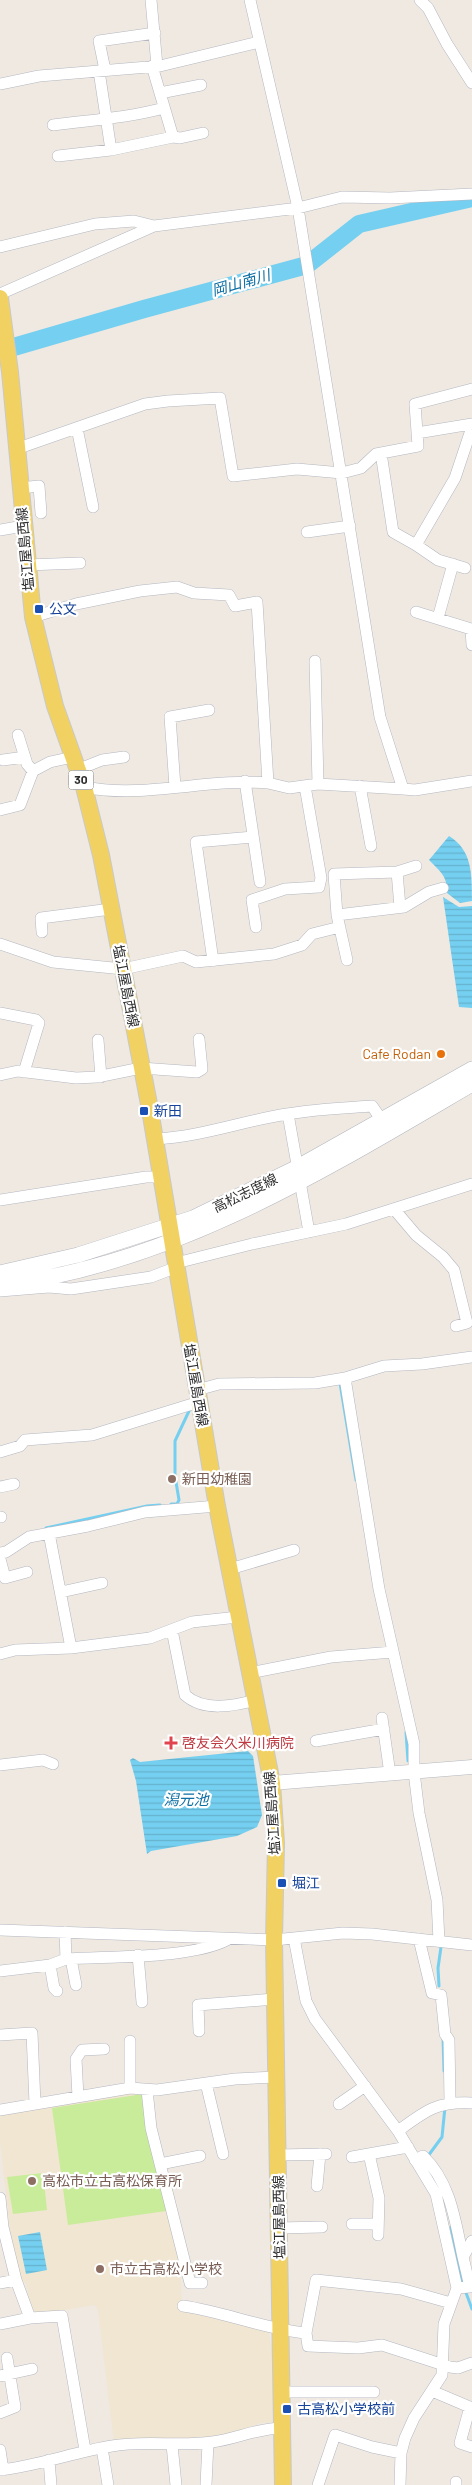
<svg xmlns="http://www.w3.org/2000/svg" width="472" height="2485" viewBox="0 0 472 2485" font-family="Barlow,'Noto Sans JP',sans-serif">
	<defs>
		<pattern id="water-rules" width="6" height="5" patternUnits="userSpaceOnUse" patternTransform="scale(1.25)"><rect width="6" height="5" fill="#75cff0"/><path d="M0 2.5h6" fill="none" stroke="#66b2ce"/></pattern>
	</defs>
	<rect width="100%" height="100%" fill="#efe9e1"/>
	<path fill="#f0e6d1" d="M 144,2091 L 180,2257 L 182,2310 L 268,2330 L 275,2361 L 276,2422 L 260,2423 L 225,2437 L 207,2440 L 114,2442 L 98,2310 L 95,2305 L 64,2310 L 59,2313 L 36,2313 L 31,2310 L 26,2283 L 21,2281 L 10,2230 L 0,2141 L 0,2113 Z"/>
	<path fill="#c9ec9a" d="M 143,2094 L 166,2211 L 68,2225 L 52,2108 Z
		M 43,2173 L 47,2210 L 13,2214 L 7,2177 Z"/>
	<path fill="url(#water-rules)" d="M 449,836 C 472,850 472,873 472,901 L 460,903 L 447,893 C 448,877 440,871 429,860 Z
		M 443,897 L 459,907 L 472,906 L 472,1008 L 459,1007 Z
		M 248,1751 L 253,1756 L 262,1815 L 257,1827 L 237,1836 L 151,1851 L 147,1854 L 136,1781 L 130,1760 L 133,1758 L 140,1762 Z
		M 40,2232 L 47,2270 L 26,2274 L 18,2236 Z"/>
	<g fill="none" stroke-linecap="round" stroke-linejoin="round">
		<path stroke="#75cff0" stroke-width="3" d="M 337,1383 L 340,1383 L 356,1480
			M 171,1504 L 177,1504 L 179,1500 L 175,1476 L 175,1441 L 189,1411
			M 46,1528 L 147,1506 L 160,1505
			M 406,1732 L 408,1761
			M 439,1986 L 438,1968 L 441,1947
			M 443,2037 L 444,2071
			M 428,2156 L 442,2137 L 445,2107
			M 451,2227 L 463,2284
			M 465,2290 L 472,2309"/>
		<path stroke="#75cff0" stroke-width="18" d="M 0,351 L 144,309 L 307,265 L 359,224 L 472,198"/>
		<defs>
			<path id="minor" d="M 151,0 L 157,66
				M 250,0 L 298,208 L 380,717 L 403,789 L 415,790 L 472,781
				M 420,0 L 428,8 L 447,44 L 472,83
				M 105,70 L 99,41 L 155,33
				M 99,71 L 111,150
				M 0,84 L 39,76 L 160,66 L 259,42
				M 160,93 L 201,85
				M 53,125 C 91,120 127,118 164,108
				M 173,137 L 180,138 L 203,133
				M 58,156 L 111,150 L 173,137 L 152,66
				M 0,247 L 95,224 L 134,221 L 154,226
				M 0,294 L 154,226 L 298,208 L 342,197 L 390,198 L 472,194
				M 77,428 L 93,507
				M 417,433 L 472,424
				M 16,449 L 145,404 L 168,401 L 220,398 L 233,476 L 297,469 L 342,473 L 361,468 L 376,454 L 418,446 L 415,404 L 472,389
				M 381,453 L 393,532 L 416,545 L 455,478 L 472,427
				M 20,488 L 39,486 L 41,513
				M 0,530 L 23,526
				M 307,532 L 350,526
				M 416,545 L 438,560 L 465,568
				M 27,565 L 80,563
				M 416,612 L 471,629 L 472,645
				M 33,617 L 76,604 L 140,591 L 177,587 L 194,593 L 229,595 L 235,606 L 257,602 L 268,783 L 289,788 L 318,784 L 403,789
				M 438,618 L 453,564
				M 315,661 L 318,784
				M 18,735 L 27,764 L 33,771
				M 3,760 L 25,757
				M 77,770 L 102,760 L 124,757
				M 245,781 L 260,882
				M 360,786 L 371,846
				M 84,787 C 144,799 207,778 268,783
				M 175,787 L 170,717 L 209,710
				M 0,810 L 20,805 L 33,771 L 50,762 L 73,757
				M 397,872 L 400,907
				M 337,915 L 404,907 L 429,892 L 443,888
				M 256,927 L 252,900 L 285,889 L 319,887 L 321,878 L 305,786
				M 42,932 L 41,918 L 111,909
				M 0,944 L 53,962 L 123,969 L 183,956 L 196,962 L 274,954 L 302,945 L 312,934 L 340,927
				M 347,960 L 337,915 L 334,874 L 397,872 L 416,866
				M 213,961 L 196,842 L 253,837
				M 0,1013 L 36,1020 L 39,1023 L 24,1072
				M 98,1040 L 101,1077
				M 0,1075 L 18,1071 L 76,1078 L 97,1077 L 141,1068 L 197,1072 L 202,1069 L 199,1039
				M 288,1114 L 309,1232
				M 155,1139 C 200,1137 243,1121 287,1114 C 315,1109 344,1108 372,1106 L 381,1119
				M 0,1200 L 146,1177 L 161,1177
				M 394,1209 L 416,1235 L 443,1257 L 454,1270 L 467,1323 L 456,1326
				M 176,1263 L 252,1244 L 346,1224 L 472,1184
				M 0,1291 L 49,1287 L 71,1289 L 151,1277 L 177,1267
				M 197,1390 L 219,1384 L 315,1383 L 345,1378
				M 0,1452 L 20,1446 L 25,1440 L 92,1435 L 199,1402
				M 0,1487 L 14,1484
				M 0,1517 L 1,1517
				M 49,1533 L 71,1648
				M 0,1553 L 6,1552 L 29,1537 L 88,1526 L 145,1512 L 217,1506
				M 0,1559 L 5,1578 L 27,1572
				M 230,1569 L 294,1550
				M 61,1592 L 102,1583
				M 172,1630 L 185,1695 C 204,1712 233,1706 256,1700
				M 0,1654 L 15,1650 L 71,1648 L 150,1638 L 192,1622 L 238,1617
				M 250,1673 L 331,1657 L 393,1652
				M 382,1718 L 390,1774
				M 316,1741 L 384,1729
				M 0,1765 L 43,1760 L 53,1764
				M 0,1930 L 274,1940 L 343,1933 L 372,1934 L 472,1945
				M 65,1932 L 66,1959
				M 294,1938 L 306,2001 L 315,2019 L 398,2131
				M 419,1939 L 432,1993 L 441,1995 L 445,2034 L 449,2040 L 450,2102
				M 439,1941 L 437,1900 L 419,1813 L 414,1772 L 414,1744 L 379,1589 L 345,1378 L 384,1366 L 422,1364 L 472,1357
				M 138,1955 L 142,2002
				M 71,1959 L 76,1985
				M 50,1965 L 54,1988 L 57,1991
				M 0,1971 L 50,1965 L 66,1959 C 108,1956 191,1959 227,1940
				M 199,2031 L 198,2005 L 275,1999
				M 0,2035 L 32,2033 L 35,2104
				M 130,2041 L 130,2088
				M 206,2083 L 223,2154
				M 147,2090 L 151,2128 L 190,2283 L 202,2283
				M 78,2097 L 76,2059 L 82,2050 L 104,2049
				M 339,2104 L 365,2086
				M 0,2110 L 130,2088 L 157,2090 L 235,2079 L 276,2077
				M 369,2154 L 379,2198 L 378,2235
				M 278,2155 L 326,2154
				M 352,2157 L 408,2147
				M 415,2160 L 423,2156 C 451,2183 455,2221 463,2257
				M 160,2164 L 200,2156
				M 317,2186 L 320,2154
				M 0,2198 L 3,2227 L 16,2280
				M 352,2224 L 378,2224
				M 279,2228 L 322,2227
				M 0,2283 L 16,2280 L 30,2318 L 62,2316 L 85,2450
				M 457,2288 L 470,2287 L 463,2257 L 472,2241
				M 183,2306 C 225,2312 264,2329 306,2333 L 308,2346 L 358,2348 L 382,2345 L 450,2367 L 458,2368 L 472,2363
				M 0,2324 L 30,2318
				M 306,2333 L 316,2280 L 401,2289 L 451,2303
				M 0,2376 L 32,2369
				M 432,2391 L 472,2408
				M 282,2392 L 374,2392
				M 470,2407 L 460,2443 L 472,2447
				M 0,2413 L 15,2407 L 7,2358
				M 172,2445 L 176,2485
				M 102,2448 L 108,2485
				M 0,2450 L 3,2470
				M 49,2460 L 51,2485
				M 0,2470 C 38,2466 74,2452 112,2446 C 145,2440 179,2447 212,2442 C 236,2439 257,2428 283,2428
				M 206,2485 L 208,2443
				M 318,2485 L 335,2435 L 372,2447 L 401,2453
				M 400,2485 L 401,2453 L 405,2438 L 414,2418 L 442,2375 L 444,2324 L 457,2288 L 436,2194 L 398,2131 C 425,2111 437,2101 472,2103
				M 456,2485 L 456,2482"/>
			<path id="tertiary" d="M 272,1783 L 472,1767"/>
			<path id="secondary" d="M 0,1273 L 78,1255 L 193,1218 L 296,1168 L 472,1069
				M 0,1285 C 172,1265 325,1170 472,1084"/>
			<path id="primary" d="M 0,298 L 10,372 L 33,617 L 55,706 L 84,787 L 101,855 L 149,1104 L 217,1506 L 272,1783 L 276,1843 L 274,1940 L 283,2485"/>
		</defs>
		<use href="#minor" stroke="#b4b7c1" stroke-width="12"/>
		<use href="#tertiary" stroke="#b4b7c1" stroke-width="15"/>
		<use href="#secondary" stroke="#b4b7c1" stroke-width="16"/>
		<use href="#primary" stroke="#c9c9c9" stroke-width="18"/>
		<use href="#minor" stroke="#fff" stroke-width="11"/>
		<use href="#tertiary" stroke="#fff" stroke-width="14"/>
		<use href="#secondary" stroke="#fff" stroke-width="15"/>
		<use href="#primary" stroke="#f2d163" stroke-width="16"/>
	</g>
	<g fill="#1a4fb4" stroke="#fff" stroke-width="2">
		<rect x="34" y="604" width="10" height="10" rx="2.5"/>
		<rect x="139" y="1106" width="10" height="10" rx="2.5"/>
		<rect x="277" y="1878" width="10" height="10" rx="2.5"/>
		<rect x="282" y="2404" width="10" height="10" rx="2.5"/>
	</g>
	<circle fill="#e8710a" stroke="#fff" stroke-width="2" cx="441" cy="1054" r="5"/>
	<g fill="#8d6e63" stroke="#fff" stroke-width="2">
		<circle cx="172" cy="1479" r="5"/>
		<circle cx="32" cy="2181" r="5"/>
		<circle cx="100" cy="2269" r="5"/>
	</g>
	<path fill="#e0444e" stroke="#fff" stroke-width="2" d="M168.5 1735.5h5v5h5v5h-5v5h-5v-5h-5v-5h5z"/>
	<g text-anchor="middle" stroke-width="4.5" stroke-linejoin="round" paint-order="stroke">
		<rect fill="#fff" stroke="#6d6d6d" stroke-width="1" x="68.5" y="770.5" width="25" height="19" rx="4"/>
		<g font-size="12" font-weight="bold" fill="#2e2e2e">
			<text x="81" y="784">30</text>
		</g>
		<g font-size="14" fill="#2e2e2e" stroke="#fff">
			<text transform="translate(25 549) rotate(-95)" y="5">塩江屋島西線</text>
			<text transform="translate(126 986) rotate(79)" y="5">塩江屋島西線</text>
			<text transform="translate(245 1193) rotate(-26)" y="5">高松志度線</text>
			<text transform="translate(196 1385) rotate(80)" y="5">塩江屋島西線</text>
			<text transform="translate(272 1813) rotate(-94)" y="5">塩江屋島西線</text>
			<text transform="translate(279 2217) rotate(-91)" y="5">塩江屋島西線</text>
		</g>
		<g font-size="14" fill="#164399" stroke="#fff" text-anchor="start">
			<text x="49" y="614">公文</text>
			<text x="154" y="1116">新田</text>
			<text x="292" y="1888">堀江</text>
			<text x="297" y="2414">古高松小学校前</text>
		</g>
		<g font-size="14" fill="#c56008" stroke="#fff" text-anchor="end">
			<text x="431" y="1059">Cafe Rodan</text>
		</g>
		<g font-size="14" fill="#785e54" stroke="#fff" text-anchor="start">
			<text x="182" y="1484">新田幼稚園</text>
			<text x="42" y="2186">高松市立古高松保育所</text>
			<text x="110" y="2274">市立古高松小学校</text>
		</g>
		<g font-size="14" fill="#be3a42" stroke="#fff" text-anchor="start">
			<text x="182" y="1748">啓友会久米川病院</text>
		</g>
		<g font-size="15" font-style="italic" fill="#0d6fa3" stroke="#fff">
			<text transform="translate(241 283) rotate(-16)" y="5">岡山南川</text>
			<text x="186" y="1805">潟元池</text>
		</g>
	</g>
</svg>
